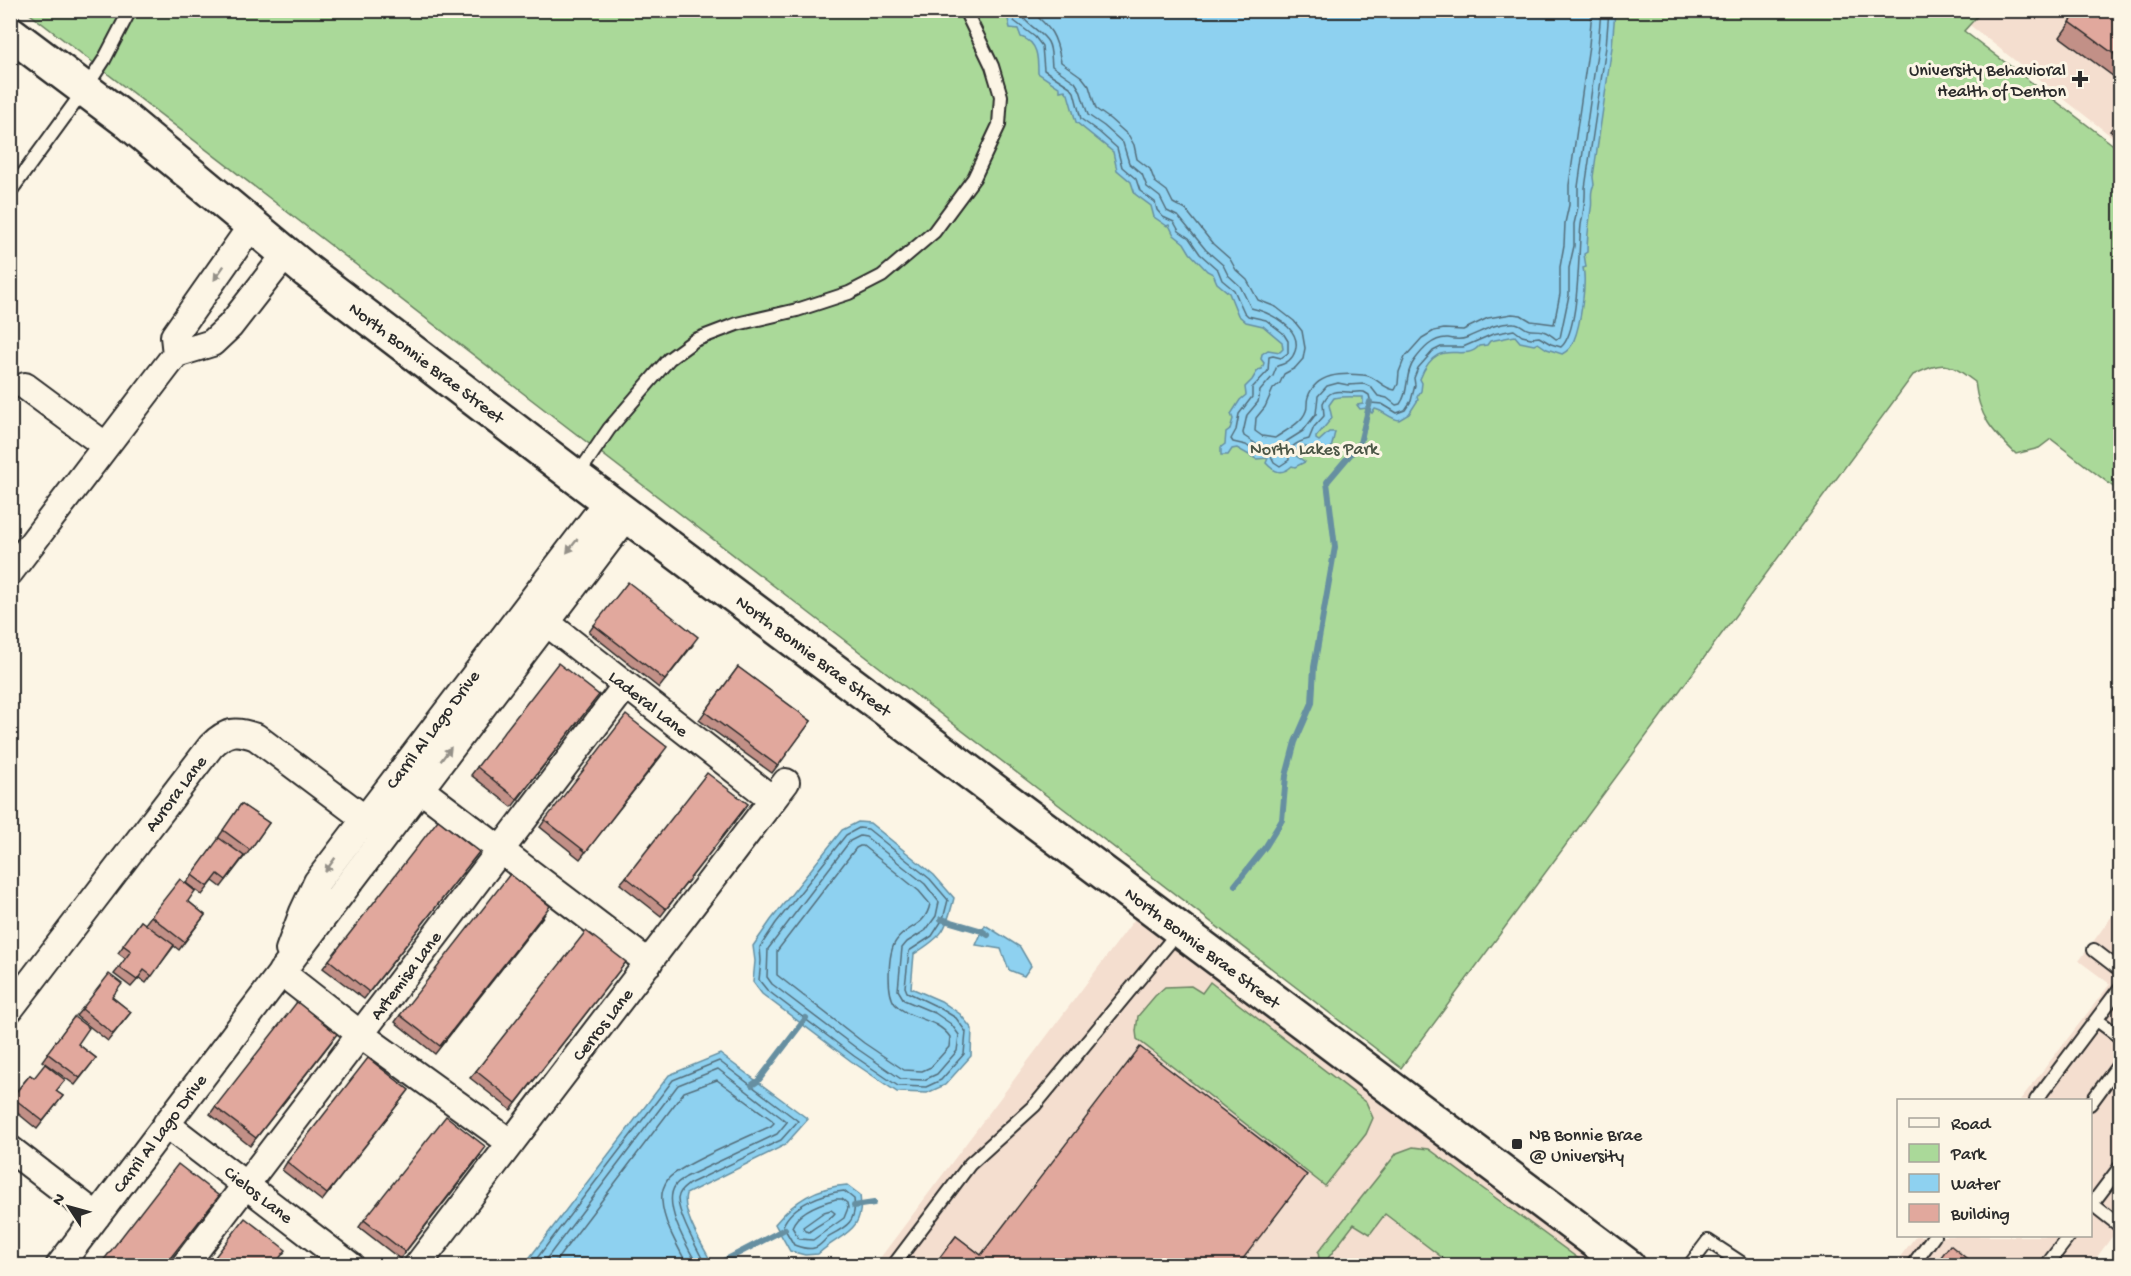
<svg xmlns="http://www.w3.org/2000/svg" width="2131" height="1276" viewBox="0 0 2131 1276" font-family="'Gochi Hand',sans-serif">
	<rect width="100%" height="100%" fill="#fcf5e5"/>
	<filter id="ink" filterUnits="userSpaceOnUse"><feTurbulence type="fractalNoise" baseFrequency=".0167" numOctaves="2"/><feDisplacementMap in="SourceGraphic" scale="12" xChannelSelector="R" yChannelSelector="G"/><feConvolveMatrix kernelMatrix="1 2 1 2 8 2 1 2 1" color-interpolation-filters="sRGB"/></filter>
	<g filter="url(#ink)">
		<path fill="#f4decf" d="M 1961,10 L 2120,11 L 2120,143 L 1957,15 Z
			M 1146,904 L 1180,929 L 1596,1265 L 874,1266 Z
			M 2120,905 L 2120,1226 L 2091,1265 L 1893,1266 L 1916,1236 L 2090,1236 L 2090,1100 L 2020,1100 L 2110,984 L 2079,961 Z"/>
		<path fill="#aad999" stroke="#6a8262" stroke-width="1.5" d="M 26,11 L 1982,11 L 1964,31 L 2120,150 L 2120,492 L 2051,439 L 2039,448 L 2016,454 C 1992,431 1979,417 1975,382 C 1948,362 1945,360 1913,375 L 1401,1068 Z
			M 1210,982 L 1366,1102 L 1373,1118 L 1366,1134 L 1325,1186 L 1137,1039 L 1136,1031 L 1138,1016 L 1155,996 L 1165,987 L 1191,986 L 1202,993 Z
			M 1413,1147 L 1429,1149 L 1587,1265 L 1452,1265 L 1385,1214 L 1370,1234 L 1354,1224 L 1325,1262 L 1319,1259 L 1318,1252 L 1397,1153 Z"/>
		<path fill="#8ed1f0" stroke="#668fa1" stroke-width="1.5" d="M 1003,11 L 1615,11 L 1612,47 L 1593,177 L 1594,185 C 1589,192 1593,201 1591,209 C 1589,224 1587,236 1587,252 L 1584,254 L 1586,267 L 1583,268 C 1587,282 1580,326 1574,340 C 1572,346 1568,351 1562,354 L 1547,349 L 1538,343 L 1534,345 L 1520,342 L 1515,336 L 1490,341 L 1487,345 L 1479,346 C 1462,365 1438,333 1420,379 L 1422,383 L 1421,391 L 1417,397 L 1418,400 L 1409,414 L 1399,420 C 1390,419 1384,411 1375,409 L 1372,413 L 1367,408 L 1360,409 L 1357,405 L 1363,404 L 1363,397 C 1354,397 1342,396 1334,398 L 1329,405 L 1332,418 L 1316,437 L 1316,439 L 1319,441 L 1329,432 L 1335,432 L 1331,449 L 1324,452 L 1316,448 L 1313,454 L 1306,447 L 1302,446 L 1301,451 L 1295,451 L 1295,455 L 1305,462 L 1295,467 L 1292,466 C 1282,475 1275,473 1266,463 L 1268,458 L 1256,459 L 1237,448 L 1232,449 L 1228,455 L 1221,455 L 1221,447 L 1225,444 L 1226,432 L 1230,429 L 1233,419 L 1231,414 L 1240,400 L 1246,395 L 1245,387 L 1252,380 L 1258,370 L 1262,369 L 1264,363 L 1261,359 L 1262,354 L 1268,350 L 1280,352 L 1283,349 L 1282,342 L 1263,326 L 1246,322 L 1238,315 L 1229,293 L 1217,283 L 1213,274 L 1207,271 L 1190,253 L 1184,243 L 1174,235 L 1169,225 L 1167,226 L 1154,217 L 1151,206 L 1135,194 L 1131,182 L 1117,170 L 1113,152 L 1076,122 L 1068,94 L 1065,90 L 1060,91 L 1060,88 L 1038,73 C 1038,58 1038,42 1021,37 L 1018,29 L 1010,28 L 1007,15 Z
			M 858,822 L 870,823 L 934,875 L 954,898 C 946,931 943,936 914,954 L 911,988 L 941,1001 L 960,1014 L 972,1029 L 971,1056 L 945,1085 L 927,1093 L 897,1092 L 851,1061 L 762,994 L 753,982 L 755,961 L 753,946 L 771,920 L 842,830 Z
			M 985,925 L 1020,947 L 1031,966 L 1024,976 L 1009,970 L 1001,949 L 976,945 Z
			M 720,1054 L 808,1119 L 785,1145 L 686,1194 C 681,1213 704,1248 713,1265 L 524,1265 L 669,1075 Z
			M 847,1185 L 860,1195 C 865,1233 841,1233 818,1254 L 805,1255 L 790,1251 L 775,1224 C 794,1201 816,1187 847,1185 Z"/>
		<g fill="none" stroke-linecap="round" stroke-linejoin="round">
			<path stroke="#536d7a" stroke-width="1.5" d="M 1011,10 L 1014,21 L 1035,37 L 1042,46 L 1044,70 L 1070,87 L 1074,92 L 1081,119 L 1099,132 L 1117,148 L 1122,167 L 1136,179 L 1140,191 L 1155,202 L 1157,210 L 1163,217 L 1174,222 L 1179,231 L 1189,238 L 1200,254 L 1218,270 L 1222,280 L 1234,290 L 1244,312 L 1248,316 L 1266,320 L 1283,333 L 1288,341 L 1288,353 L 1281,358 L 1273,356 L 1269,357 L 1268,371 L 1252,388 L 1252,397 L 1239,414 L 1236,430 L 1231,439 L 1233,442 L 1246,445 L 1257,453 L 1270,454 L 1274,462 L 1280,466 L 1289,460 C 1288,446 1297,442 1309,439 L 1314,427 L 1324,416 L 1323,403 C 1329,390 1336,391 1349,392 C 1354,393 1359,391 1364,392 L 1369,395 L 1371,403 L 1382,404 L 1397,413 L 1405,410 L 1411,401 L 1415,385 L 1414,378 L 1418,368 L 1433,351 L 1441,347 L 1463,347 L 1493,334 L 1514,330 L 1522,336 L 1531,338 L 1539,337 L 1551,344 L 1561,347 C 1580,331 1578,250 1581,225 C 1583,212 1586,202 1585,188 L 1606,47 L 1609,10
				M 1020,10 C 1023,24 1041,30 1048,42 C 1052,49 1051,59 1052,66 L 1075,82 L 1080,90 L 1088,115 L 1104,126 L 1123,143 L 1129,163 L 1142,174 L 1147,187 L 1160,197 L 1167,211 L 1179,217 L 1206,250 L 1223,265 L 1228,275 L 1240,286 L 1251,308 C 1265,311 1277,317 1288,327 C 1303,342 1296,362 1277,366 L 1273,376 L 1260,391 L 1258,402 L 1247,415 L 1243,433 L 1244,436 L 1259,446 L 1270,446 L 1279,451 L 1287,441 L 1303,431 L 1316,414 L 1318,396 L 1327,386 L 1338,383 L 1348,385 L 1364,384 L 1371,387 L 1378,396 L 1387,398 L 1396,405 L 1400,404 C 1410,391 1404,374 1414,361 C 1422,350 1433,337 1448,338 C 1453,339 1461,340 1466,338 C 1482,332 1496,322 1514,323 C 1522,323 1524,330 1531,330 C 1543,330 1546,331 1556,339 L 1560,338 L 1569,295 L 1569,268 L 1574,246 L 1574,224 L 1578,207 L 1578,187 L 1598,46 L 1601,10
				M 1030,10 C 1051,28 1056,34 1061,62 L 1082,77 L 1089,86 L 1096,109 L 1110,119 L 1129,136 L 1134,145 L 1137,159 L 1150,169 L 1155,182 L 1167,191 L 1173,203 L 1186,210 L 1213,244 L 1230,259 L 1236,270 L 1247,280 L 1258,300 L 1276,307 L 1294,321 L 1302,331 L 1305,348 L 1303,359 L 1295,368 L 1284,374 L 1280,383 L 1273,389 L 1265,407 L 1256,418 L 1255,431 L 1262,436 L 1275,438 C 1285,431 1302,423 1306,411 C 1308,407 1306,402 1308,397 C 1316,373 1342,373 1363,375 C 1376,375 1382,389 1395,390 L 1398,384 L 1399,372 L 1405,357 L 1422,338 L 1434,331 L 1444,329 L 1463,330 L 1488,318 L 1512,314 L 1521,315 L 1531,321 L 1554,324 L 1560,294 L 1560,267 L 1564,245 L 1565,223 L 1569,205 L 1569,185 L 1589,45 L 1592,10
				M 859,828 L 868,829 L 930,879 L 948,900 L 943,919 L 932,936 L 909,951 L 905,987 L 907,992 L 938,1007 L 956,1018 L 966,1032 L 964,1054 L 941,1080 L 926,1087 L 898,1086 L 854,1056 L 767,990 L 759,980 L 761,961 L 760,947 L 776,923 L 846,835 Z
				M 860,836 L 866,837 L 925,884 L 939,902 L 936,916 L 926,930 L 907,942 L 902,948 L 898,990 L 904,1000 L 935,1013 L 951,1024 L 959,1035 L 957,1051 L 937,1074 L 924,1080 L 901,1079 L 859,1050 L 772,984 L 767,977 L 768,949 L 850,841 Z
				M 860,846 L 863,846 L 919,891 L 930,904 C 925,928 907,925 896,941 C 888,952 886,993 895,1004 C 909,1020 936,1017 950,1037 L 949,1047 L 931,1067 L 922,1071 L 904,1070 L 864,1043 L 777,975 L 777,951 L 856,848 Z
				M 844,1191 L 854,1199 C 857,1222 846,1227 829,1236 C 824,1240 820,1247 814,1248 C 807,1250 800,1247 794,1245 L 783,1226 C 791,1205 823,1193 844,1191 Z
				M 836,1199 L 842,1199 L 847,1203 L 848,1208 L 844,1218 L 813,1240 L 799,1239 L 792,1227 C 798,1211 821,1203 836,1199 Z
				M 831,1210 L 835,1213 C 830,1220 817,1225 809,1232 L 805,1231 L 803,1227 L 824,1212 Z
				M 531,1266 L 673,1080 L 719,1061 L 798,1121 L 781,1140 L 689,1184 C 684,1188 679,1191 678,1199 C 678,1215 698,1250 706,1266
				M 541,1266 L 678,1085 L 718,1069 L 787,1122 L 777,1134 L 686,1177 C 682,1180 677,1182 675,1186 C 662,1205 688,1248 698,1266
				M 552,1266 L 684,1092 L 717,1080 L 772,1120 L 774,1123 L 771,1126 C 750,1136 680,1165 668,1179 C 664,1185 661,1194 662,1201 C 663,1222 678,1247 688,1266"/>
			<path stroke="#668fa1" stroke-width="6" d="M 1235,885 L 1266,846 L 1282,820 L 1286,776 L 1295,742 L 1312,703 L 1314,667 L 1335,547 L 1327,482 L 1360,443 L 1370,402
				M 941,919 L 982,931 L 988,935
				M 752,1085 L 758,1081 L 806,1018
				M 854,1206 L 874,1203
				M 714,1266 L 785,1229"/>
			<defs>
				<path id="lane" d="M 10,192 L 85,89 L 104,60 L 130,10
					M 577,476 L 609,429 L 669,359 L 695,340 L 737,324 L 797,310 L 849,293 L 882,276 L 934,232 L 974,178 L 999,125 L 1001,96 L 992,66 L 965,10
					M 2094,950 L 2120,970
					M 2097,1020 L 2120,1037
					M 2036,1100 L 2120,988
					M 2090,1104 L 2120,1063
					M 2090,1203 L 2092,1204 L 2120,1167
					M 2090,1206 L 2092,1204 L 2120,1226
					M 893,1266 L 970,1164 L 1035,1105 L 1178,932
					M 1689,1266 L 1708,1241 L 1746,1266
					M 1912,1266 L 1934,1236
					M 2046,1266 L 2069,1236"/>
				<path id="street" d="M 252,225 L 174,336 L 176,354 L 212,343 L 230,326 L 286,254
					M 25,386 L 106,446
					M 10,572 L 176,354
					M 533,612 L 772,799
					M 420,789 L 649,963
					M 289,950 L 303,912 L 317,882 L 608,500
					M 281,972 L 360,1034 L 511,1143
					M 10,1009 L 211,746 C 227,730 236,730 256,737 L 377,828
					M 166,1124 L 351,1266
					M 10,1149 L 97,1216
					M 59,1266 L 628,515
					M 184,1266 L 626,685
					M 417,1266 L 786,782"/>
				<path id="secondary" d="M 10,33 L 127,121 L 307,271 L 576,477 L 1628,1266"/>
			</defs>
			<use href="#lane" stroke="#2b2b2b" stroke-width="16"/>
			<use href="#street" stroke="#2b2b2b" stroke-width="30"/>
			<use href="#secondary" stroke="#2b2b2b" stroke-width="38"/>
			<use href="#lane" stroke="#fcf5e5" stroke-width="12"/>
			<use href="#street" stroke="#fcf5e5" stroke-width="26"/>
			<use href="#secondary" stroke="#fcf5e5" stroke-width="33"/>
		</g>
		<path fill="#c29087" stroke="#2b2b2b" stroke-width="1.5" d="M 2079,10 L 2121,10 L 2121,82 L 2060,37 Z
			M 2121,116 L 2121,139 L 2110,131 Z
			M 594,625 L 693,645 L 659,688 L 589,632 Z
			M 738,667 L 811,721 L 772,773 L 699,720 Z
			M 593,702 L 512,807 L 471,775 L 477,767 Z
			M 662,755 L 580,859 L 540,827 L 545,820 Z
			M 241,804 L 269,823 L 245,857 L 244,857 L 221,887 L 213,881 L 202,895 L 186,883 L 219,839 L 218,838 Z
			M 748,804 L 661,916 L 620,884 L 626,877 Z
			M 479,852 L 364,999 L 323,968 L 329,960 Z
			M 188,901 L 205,915 L 179,950 L 174,946 L 146,983 L 139,978 L 131,987 L 114,974 L 126,959 L 118,953 L 141,921 L 145,924 L 151,916 Z
			M 545,914 L 435,1054 L 395,1022 L 400,1015 Z
			M 626,962 L 511,1110 L 470,1078 L 476,1071 Z
			M 112,997 L 131,1012 L 108,1041 L 76,1016 L 82,1009 Z
			M 74,1017 L 78,1044 L 96,1058 L 75,1085 L 42,1061 Z
			M 332,1041 L 250,1146 L 210,1114 L 215,1107 Z
			M 30,1075 L 63,1096 L 37,1129 L 10,1107 L 10,1099 Z
			M 409,1090 L 322,1201 L 282,1170 L 287,1162 Z
			M 481,1155 L 400,1259 L 359,1227 L 364,1220 Z
			M 956,1236 L 981,1255 L 1242,1260 L 1250,1266 L 937,1266 L 935,1264 Z"/>
		<path fill="#e1a89d" stroke="#2b2b2b" stroke-width="1.5" d="M 2079,10 L 2121,10 L 2121,59 L 2070,22 Z
			M 628,582 L 698,637 L 665,680 L 594,625 Z
			M 558,663 L 599,695 L 517,799 L 477,767 Z
			M 738,667 L 811,721 L 778,766 L 705,712 Z
			M 626,715 L 667,747 L 586,852 L 545,820 Z
			M 707,773 L 748,804 L 666,909 L 626,877 Z
			M 241,804 L 269,823 L 250,850 L 223,830 Z
			M 438,820 L 479,852 L 369,992 L 329,960 Z
			M 219,838 L 244,856 L 226,880 L 218,874 L 208,887 L 192,875 Z
			M 510,874 L 550,906 L 440,1046 L 400,1015 Z
			M 180,879 L 195,891 L 188,901 L 205,915 L 184,942 L 151,916 Z
			M 141,921 L 174,945 L 152,976 L 144,970 L 137,980 L 119,967 L 131,951 L 123,945 Z
			M 586,931 L 626,962 L 516,1103 L 476,1071 Z
			M 109,974 L 122,984 L 112,997 L 131,1012 L 113,1034 L 82,1009 Z
			M 297,1002 L 337,1034 L 256,1138 L 215,1107 Z
			M 74,1017 L 89,1028 L 78,1044 L 96,1058 L 80,1078 L 47,1053 Z
			M 1140,1047 L 1307,1175 L 1242,1260 L 1250,1266 L 945,1266 L 938,1260 L 956,1236 L 981,1255 Z
			M 368,1058 L 409,1090 L 327,1194 L 287,1162 Z
			M 45,1064 L 65,1080 L 56,1091 L 63,1096 L 43,1121 L 12,1097 L 30,1075 L 34,1078 Z
			M 446,1116 L 486,1147 L 405,1252 L 364,1220 Z
			M 178,1164 L 219,1196 L 164,1266 L 99,1266 Z
			M 245,1218 L 286,1250 L 273,1266 L 208,1266 Z
			M 1950,1245 L 1976,1266 L 1934,1266 Z"/>
		<defs><path id="oneway-solid" d="M-6-.8H1V-3.2L6.5 0L1 3.2V.8H-6Z" transform="scale(1.5)"/></defs>
		<g fill="#949088">
			<use href="#oneway-solid" transform="translate(219 273) rotate(125)"/>
			<use href="#oneway-solid" transform="translate(572 546) rotate(128)"/>
			<use href="#oneway-solid" transform="translate(446 754) rotate(-53)"/>
			<use href="#oneway-solid" transform="translate(330 865) rotate(126)"/>
		</g>
	</g>
	<g fill="#2b2b2b" stroke="#fcf5e5" stroke-width="2">
		<path d="M2077 70h6v6h6v6h-6v6h-6v-6h-6v-6h6z"/>
		<rect x="1511" y="1138" width="12" height="12" rx="3"/>
	</g>
	<g text-anchor="middle" stroke-width="6" stroke-linejoin="round" paint-order="stroke">
		<g font-size="18" fill="#2b2b2b" stroke="#fcf5e5" text-anchor="end">
			<text x="2066" y="75">University Behavioral<tspan x="2066" dy="21">Health of Denton</tspan></text>
			<text x="1529" y="1140" text-anchor="start">NB Bonnie Brae<tspan x="1529" dy="21">@ University</tspan></text>
		</g>
		<g font-size="18" fill="#2b2b2b" stroke="#fcf5e5">
			<text transform="translate(427 362) rotate(37)" y="6">North Bonnie Brae Street</text>
			<text transform="translate(814 655) rotate(37)" y="6">North Bonnie Brae Street</text>
			<text transform="translate(649 703) rotate(38)" y="6">Laderal Lane</text>
			<text transform="translate(432 729) rotate(-53)" y="6">Carril Al Lago Drive</text>
			<text transform="translate(175 793) rotate(-53)" y="6">Aurora Lane</text>
			<text transform="translate(1203 947) rotate(37)" y="6">North Bonnie Brae Street</text>
			<text transform="translate(405 975) rotate(-53)" y="6">Artemisa Lane</text>
			<text transform="translate(602 1024) rotate(-52)" y="6">Cerros Lane</text>
			<text transform="translate(159 1133) rotate(-53)" y="6">Carril Al Lago Drive</text>
			<text transform="translate(259 1194) rotate(38)" y="6">Cielos Lane</text>
		</g>
		<g font-size="18" fill="#4b5646" stroke="#fcf5e5">
			<text x="1314" y="454">North Lakes Park</text>
		</g>
	</g>
	<rect width="2131" height="1276" fill="none" stroke="#fcf5e5" stroke-width="36"/>
	<rect x="18" y="18" width="2095" height="1240" fill="none" stroke="#2b2b2b" stroke-width="2" filter="url(#ink)"/>
	<rect x="1897" y="1099" width="195" height="138" fill="#fcf5e5" stroke="#a8a49b" stroke-width="1.5"/>
	<rect x="1909" y="1118" width="30" height="9" fill="#fcf5e5" stroke="#a8a49b" stroke-width="1.5"/>
	<text x="1951" y="1129" font-size="18" fill="#2b2b2b">Road</text>
	<rect x="1909" y="1144" width="30" height="18" fill="#aad999" stroke="#a8a49b" stroke-width="1.5"/>
	<text x="1951" y="1159" font-size="18" fill="#2b2b2b">Park</text>
	<rect x="1909" y="1174" width="30" height="18" fill="#8ed1f0" stroke="#a8a49b" stroke-width="1.5"/>
	<text x="1951" y="1189" font-size="18" fill="#2b2b2b">Water</text>
	<rect x="1909" y="1204" width="30" height="18" fill="#e1a89d" stroke="#a8a49b" stroke-width="1.5"/>
	<text x="1951" y="1219" font-size="18" fill="#2b2b2b">Building</text>
	<g transform="translate(69 1207) rotate(306)" stroke="#fcf5e5" stroke-width="4.5" paint-order="stroke">
	<path d="M0-4.5L10 22L0 15L-10 22Z" fill="#2b2b2b"/>
	<text y="-9" font-size="16" font-weight="bold" text-anchor="middle" fill="#2b2b2b">N</text>
	</g>
</svg>
